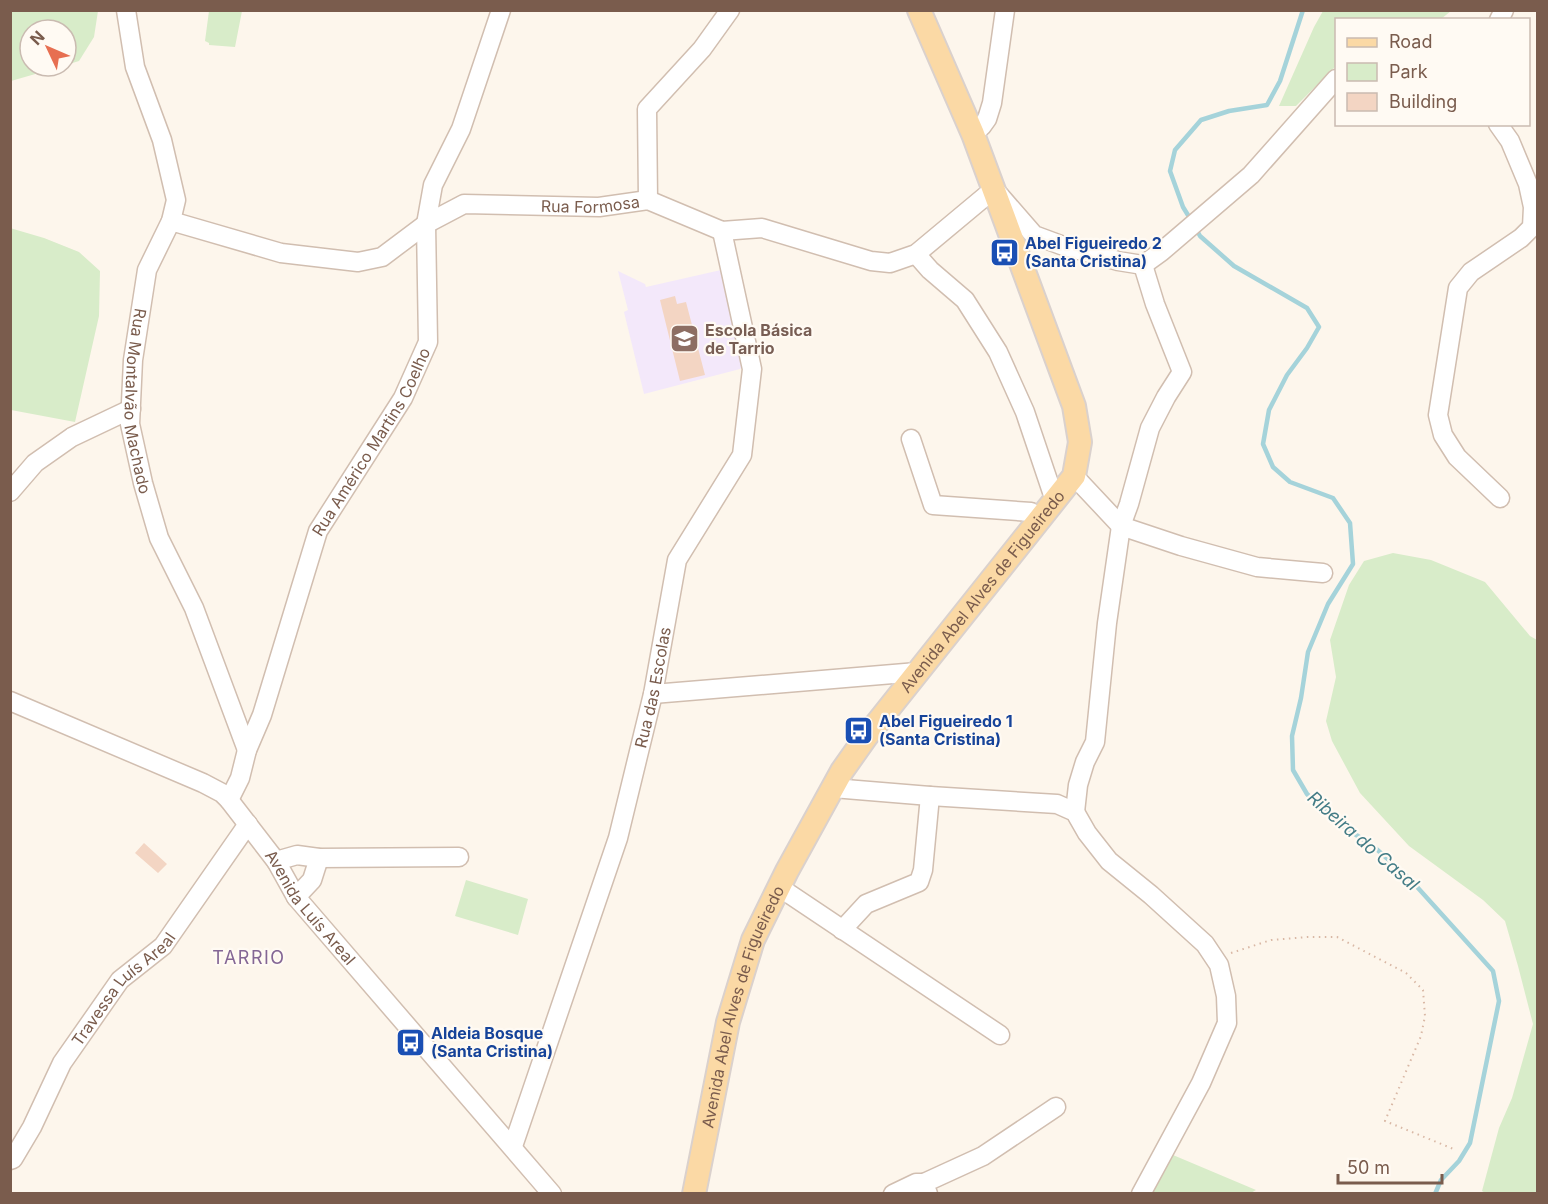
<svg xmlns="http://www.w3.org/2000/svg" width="1548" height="1204" viewBox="0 0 1548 1204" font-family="Inter,sans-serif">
	<rect width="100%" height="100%" fill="#fdf6ec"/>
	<path fill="#f3e8fa" d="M 721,270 L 743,366 L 740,369 L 644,394 L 624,312 L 628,310 L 618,271 L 645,284 L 646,287 Z"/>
	<path fill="#d8ecc9" d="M 11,10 L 98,10 L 98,11 L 94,37 L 79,61 L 66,65 L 66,30 L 30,30 L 30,66 L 63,66 L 11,81 Z
		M 209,11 L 242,11 L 235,47 L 209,45 L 209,43 L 205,41 Z
		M 1323,11 L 1451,11 L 1441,19 L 1396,20 L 1388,18 L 1336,20 L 1336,66 L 1296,106 L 1279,106 L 1314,27 Z
		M 10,228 L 44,238 L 79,252 L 100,271 L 99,316 L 75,422 L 11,410 Z
		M 1393,553 L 1431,560 L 1485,582 L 1530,636 L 1537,640 L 1537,1193 L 1487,1194 L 1482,1191 L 1499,1128 L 1512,1098 L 1533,1024 L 1518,966 L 1505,921 L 1483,900 L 1409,846 L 1360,793 L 1332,741 L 1326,721 L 1336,677 L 1330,640 L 1349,585 L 1364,561 Z
		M 466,880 L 528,899 L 518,935 L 455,916 Z
		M 1173,1155 L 1256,1190 L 1249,1194 L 1151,1194 Z"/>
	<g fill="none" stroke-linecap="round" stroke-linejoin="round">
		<path stroke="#a5d3da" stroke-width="4.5" d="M 1191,220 L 1183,207 L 1170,171 L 1175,150 L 1201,120 L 1229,111 L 1267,105 L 1280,81 L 1303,10
			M 1195,227 L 1200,236 L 1234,266 L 1307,308 L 1319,327 L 1307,348 L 1287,375 L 1269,410 L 1263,444 L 1273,467 L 1290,482 L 1333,498 L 1350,523 L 1353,564 L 1328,604 L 1308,652 L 1301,698 L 1292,736 L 1293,770 L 1307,794 L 1338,823 L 1373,846 L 1409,878 L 1493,971 L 1499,1001 L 1470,1143 L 1459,1161 L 1441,1180 L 1435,1194"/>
	</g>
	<path fill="#f3d5c3" d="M 675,296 L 677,304 L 686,302 L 705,375 L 680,381 L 660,300 Z
		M 144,843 L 167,864 L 158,873 L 135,853 Z"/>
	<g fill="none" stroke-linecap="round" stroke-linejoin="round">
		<defs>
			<g id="minor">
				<path id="s1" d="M 126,10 L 135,67 L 162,140 L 176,200 L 171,221 L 147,270 L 133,360 L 130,424 L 143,483 L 159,538 L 194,608 L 247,750"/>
				<path d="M 1499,20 L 1504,10"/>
				<path d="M 1498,124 L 1510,141 L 1528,184 L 1533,207 L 1532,227 L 1521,238 L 1471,272 L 1458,288 L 1438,415 L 1443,435 L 1457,457 L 1500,498"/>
				<path d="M 973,134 L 982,126 L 987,119 L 992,103 L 1005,10"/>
				<path d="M 648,200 L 647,109 L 702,49 L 730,10"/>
				<path id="s2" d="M 171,221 L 281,253 L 358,262 L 382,257 L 426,224 L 464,204 L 599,207 L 648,200 L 722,231 L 762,228 L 871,261 L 890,263 L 916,254 L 994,189 L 1034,235 L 1061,245 L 1118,261 L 1143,265 L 1161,252 L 1251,175 L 1336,79"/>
				<path d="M 916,254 L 930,270 L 965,300 L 998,352 L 1025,412 L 1055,501"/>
				<path d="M 911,439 L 933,505 L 1031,512 L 1040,520"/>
				<path d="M 1074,476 L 1121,526 L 1181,546 L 1257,567 L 1323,573"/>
				<path d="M 10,492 L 35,463 L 72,437 L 131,409"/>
				<path d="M 653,694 L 917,672"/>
				<path id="s3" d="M 10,701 L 203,783 L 222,793 L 229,800 L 276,861 L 296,897 L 552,1194"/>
				<path d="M 833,788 L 930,796 L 1057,804 L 1075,812 L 1087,833 L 1109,861 L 1151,895 L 1205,944 L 1219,965 L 1226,996 L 1227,1023 L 1201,1083 L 1141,1194"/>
				<path id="s4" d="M 229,800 L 240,778 L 247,750 L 262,715 L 318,531 L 403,398 L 428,342 L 426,224 L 433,185 L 461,129 L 501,10"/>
				<path d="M 1075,812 L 1078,785 L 1085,762 L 1095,742 L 1107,623 L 1121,526 L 1129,504 L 1150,428 L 1166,397 L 1182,372 L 1155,304 L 1143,265"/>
				<path d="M 276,861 L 297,855 L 319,858 L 459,857"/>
				<path d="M 779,887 L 1000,1035"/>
				<path d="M 296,897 L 312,880 L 319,858"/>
				<path d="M 842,930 L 866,904 L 919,882 L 923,870 L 930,796"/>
				<path id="s5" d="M 513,1146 L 618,838 L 653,694 L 677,560 L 742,455 L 752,369 L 722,231"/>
				<path id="s6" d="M 10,1160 L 13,1159 L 32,1127 L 62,1063 L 120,980 L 163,946 L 248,824"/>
				<path d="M 893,1194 L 916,1183 L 924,1183"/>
				<path d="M 928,1194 L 924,1183 L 983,1156 L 1056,1107"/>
			</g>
			<g id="major">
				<path id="s7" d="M 694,1194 L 728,1022 L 753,940 L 787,871 L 842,771 L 866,737 L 1074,476 L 1080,442 L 1074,406 L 973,134 L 919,10"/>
			</g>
		</defs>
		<use href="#minor" stroke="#d1beb0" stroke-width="21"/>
		<use href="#major" stroke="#dad1cd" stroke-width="26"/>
		<path stroke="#d9b8a5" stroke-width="2" stroke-dasharray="1.5 4.5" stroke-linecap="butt" d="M 1231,953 L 1271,940 L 1307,937 L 1337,937 L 1406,973 L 1423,990 L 1425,1016 L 1421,1036 L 1385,1121 L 1456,1150"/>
		<use href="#minor" stroke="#fff" stroke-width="18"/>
		<use href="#major" stroke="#fbd9a5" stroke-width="22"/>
	</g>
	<defs>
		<symbol id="bus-square" viewBox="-11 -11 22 22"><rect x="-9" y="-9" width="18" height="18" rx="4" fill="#1a4fb4" stroke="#fffaf3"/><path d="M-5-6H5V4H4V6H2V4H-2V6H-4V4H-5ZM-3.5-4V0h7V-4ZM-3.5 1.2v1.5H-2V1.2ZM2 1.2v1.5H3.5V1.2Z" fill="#fff"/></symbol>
		<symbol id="school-square" viewBox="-11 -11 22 22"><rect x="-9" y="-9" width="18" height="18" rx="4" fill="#8d6e63" stroke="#fffaf3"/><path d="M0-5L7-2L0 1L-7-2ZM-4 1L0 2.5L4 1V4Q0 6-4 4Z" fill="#fff"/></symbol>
	</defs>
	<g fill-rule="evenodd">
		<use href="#bus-square" x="988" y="236" width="33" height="33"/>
		<use href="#school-square" x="668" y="322" width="33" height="33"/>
		<use href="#bus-square" x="842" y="714" width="33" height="33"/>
		<use href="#bus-square" x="394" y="1026" width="33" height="33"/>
	</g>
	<g text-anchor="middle" stroke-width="4.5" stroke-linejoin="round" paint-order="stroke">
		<g font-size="16" fill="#7a5c4d" stroke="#fffaf3">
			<text dy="6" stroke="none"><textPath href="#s2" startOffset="441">Rua Formosa</textPath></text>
			<text dy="6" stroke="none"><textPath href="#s1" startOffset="406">Rua Montalvão Machado</textPath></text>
			<text dy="6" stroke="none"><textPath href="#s4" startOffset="388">Rua Américo Martins Coelho</textPath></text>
			<text dy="6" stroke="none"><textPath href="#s7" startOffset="680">Avenida Abel Alves de Figueiredo</textPath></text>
			<text dy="6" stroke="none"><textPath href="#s5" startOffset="480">Rua das Escolas</textPath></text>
			<text dy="6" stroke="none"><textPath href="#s3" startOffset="376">Avenida Luís Areal</textPath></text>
			<text dy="6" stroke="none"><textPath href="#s6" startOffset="208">Travessa Luís Areal</textPath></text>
			<text dy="6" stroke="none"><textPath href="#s7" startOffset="194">Avenida Abel Alves de Figueiredo</textPath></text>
		</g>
		<g font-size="16" font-weight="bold" fill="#164399" stroke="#fffaf3" text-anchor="start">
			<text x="1025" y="249">Abel Figueiredo 2<tspan x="1025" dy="18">(Santa Cristina)</tspan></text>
			<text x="879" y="727">Abel Figueiredo 1<tspan x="879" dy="18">(Santa Cristina)</tspan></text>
			<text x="431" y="1039">Aldeia Bosque<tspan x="431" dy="18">(Santa Cristina)</tspan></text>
		</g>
		<g font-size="16" font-weight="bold" fill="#785e54" stroke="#fffaf3" text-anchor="start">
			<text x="705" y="336">Escola Básica<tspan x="705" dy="18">de Tarrio</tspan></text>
		</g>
		<g font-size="18" font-style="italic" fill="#437c86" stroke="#fffaf3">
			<text transform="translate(1363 841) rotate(41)" y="6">Ribeira do Casal</text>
		</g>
		<g font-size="18" letter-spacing="1.5" fill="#846695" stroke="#fffaf3">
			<text x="249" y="964">TARRIO</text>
		</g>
	</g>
	<rect width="1548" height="1204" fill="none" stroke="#7a5c4d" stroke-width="24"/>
	<rect x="1335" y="18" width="195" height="108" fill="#fffaf3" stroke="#cabbb1" stroke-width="1.5"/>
	<rect x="1347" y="38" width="30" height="9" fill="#fbd9a5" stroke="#cabbb1" stroke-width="1.5"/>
	<text x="1389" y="48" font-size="18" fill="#7a5c4d">Road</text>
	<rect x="1347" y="63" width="30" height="18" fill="#d8ecc9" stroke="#cabbb1" stroke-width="1.5"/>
	<text x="1389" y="78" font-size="18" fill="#7a5c4d">Park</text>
	<rect x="1347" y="93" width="30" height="18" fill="#f3d5c3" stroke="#cabbb1" stroke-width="1.5"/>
	<text x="1389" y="108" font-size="18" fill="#7a5c4d">Building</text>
	<g transform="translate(48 48) rotate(314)"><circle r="28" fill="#fffaf3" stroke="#cabbb1" stroke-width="1.5"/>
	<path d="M0-4.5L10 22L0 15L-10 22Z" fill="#e76f51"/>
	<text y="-9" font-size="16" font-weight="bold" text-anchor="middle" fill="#7a5c4d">N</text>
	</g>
	<path d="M1338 1174v9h104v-9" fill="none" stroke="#7a5c4d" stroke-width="3"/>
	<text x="1347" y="1174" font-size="18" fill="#7a5c4d" stroke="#fffaf3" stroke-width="4.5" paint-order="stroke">50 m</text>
</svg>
